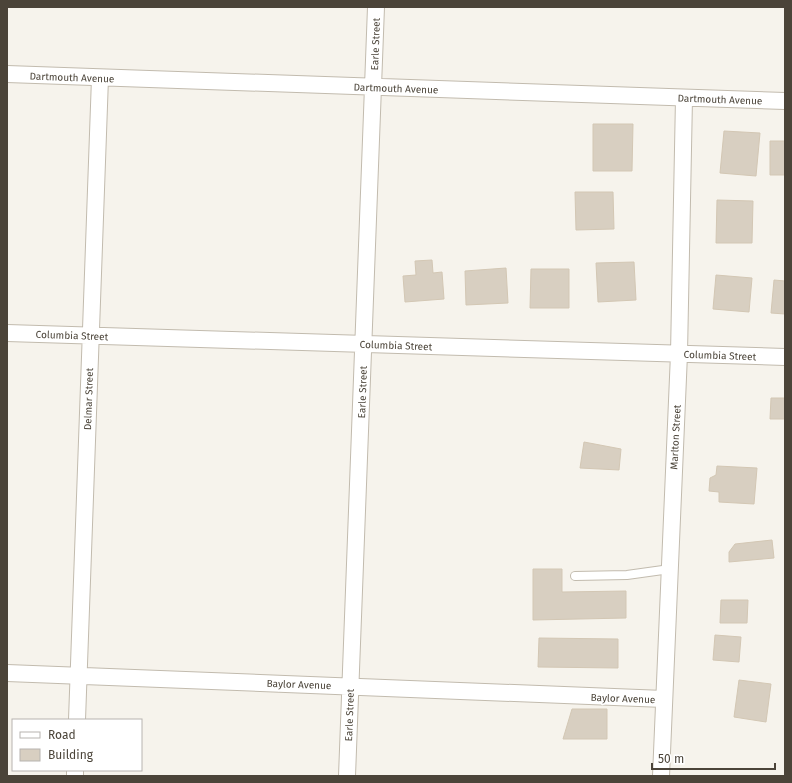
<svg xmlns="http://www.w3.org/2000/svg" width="792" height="783" viewBox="0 0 792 783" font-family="'Fira Sans',sans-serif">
	<rect width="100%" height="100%" fill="#f6f3ec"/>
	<path fill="#d8cfc1" stroke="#d3c7b4" d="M 593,124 L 633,124 L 632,171 L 593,171 Z
		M 724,131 L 760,133 L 756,176 L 720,173 Z
		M 770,141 L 785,141 L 785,175 L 770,175 Z
		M 575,192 L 613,192 L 614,229 L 576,230 Z
		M 717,200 L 753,201 L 752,243 L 716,243 Z
		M 432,260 L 433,273 L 442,272 L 444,299 L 405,302 L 403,276 L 416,275 L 415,261 Z
		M 634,262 L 636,300 L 598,302 L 596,263 Z
		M 506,268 L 508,303 L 466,305 L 465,271 Z
		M 531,269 L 569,269 L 569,308 L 530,308 Z
		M 716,275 L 752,278 L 749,312 L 713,309 Z
		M 774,280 L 785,281 L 785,314 L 771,313 Z
		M 771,398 L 785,398 L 785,419 L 770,419 Z
		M 584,442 L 621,449 L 619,470 L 580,468 Z
		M 717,466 L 757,468 L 754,504 L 719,502 L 719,492 L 709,491 L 710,478 L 716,475 Z
		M 772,540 L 774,558 L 729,562 L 729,552 L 735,544 Z
		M 533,569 L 562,569 L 562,592 L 626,591 L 626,618 L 533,620 Z
		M 721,600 L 748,600 L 747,623 L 720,623 Z
		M 715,635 L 741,637 L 739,662 L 713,660 Z
		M 539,638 L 618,639 L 618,668 L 538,667 Z
		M 739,680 L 771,684 L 766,722 L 734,717 Z
		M 572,709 L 607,709 L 607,739 L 563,739 Z"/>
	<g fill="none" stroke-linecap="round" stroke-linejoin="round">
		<defs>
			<path id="service" d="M 575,576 L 627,575 L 670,569"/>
			<path id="minor" d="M 7,74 L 785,101
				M 7,333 L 785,357
				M 7,673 L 664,699
				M 77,720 L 100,78
				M 75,776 L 75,770
				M 347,776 L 376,7
				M 661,776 L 679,354 L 684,98"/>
		</defs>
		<use href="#service" stroke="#c2bbae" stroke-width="10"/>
		<use href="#minor" stroke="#c2bbae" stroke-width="18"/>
		<use href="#service" stroke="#fff" stroke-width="8"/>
		<use href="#minor" stroke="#fff" stroke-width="16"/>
	</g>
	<g text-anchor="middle" stroke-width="3.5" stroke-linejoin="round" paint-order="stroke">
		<g font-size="10" fill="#4b4439" stroke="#fff">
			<text transform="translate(375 44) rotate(-88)" y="4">Earle Street</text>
			<text transform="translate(72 77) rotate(2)" y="4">Dartmouth Avenue</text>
			<text transform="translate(396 88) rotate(2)" y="4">Dartmouth Avenue</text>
			<text transform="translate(720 99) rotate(2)" y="4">Dartmouth Avenue</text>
			<text transform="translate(72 335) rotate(2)" y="4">Columbia Street</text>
			<text transform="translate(396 345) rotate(2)" y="4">Columbia Street</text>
			<text transform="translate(720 355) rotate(2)" y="4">Columbia Street</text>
			<text transform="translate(362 392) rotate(-88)" y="4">Earle Street</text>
			<text transform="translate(88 399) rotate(-88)" y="4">Delmar Street</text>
			<text transform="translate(675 437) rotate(-87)" y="4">Marlton Street</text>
			<text transform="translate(299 684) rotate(2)" y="4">Baylor Avenue</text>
			<text transform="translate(623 698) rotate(2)" y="4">Baylor Avenue</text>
			<text transform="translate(349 715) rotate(-88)" y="4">Earle Street</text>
		</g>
	</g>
	<rect width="792" height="783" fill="none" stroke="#4b4439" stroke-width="16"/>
	<rect x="12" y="719" width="130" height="52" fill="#ffffff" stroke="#b7b4b0"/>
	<rect x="20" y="732" width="20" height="6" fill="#ffffff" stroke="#b7b4b0"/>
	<text x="48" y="739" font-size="12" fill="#4b4439">Road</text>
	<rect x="20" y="749" width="20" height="12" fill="#d8cfc1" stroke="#b7b4b0"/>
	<text x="48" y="759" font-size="12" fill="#4b4439">Building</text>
	<path d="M652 763v6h123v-6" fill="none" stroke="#4b4439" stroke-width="2"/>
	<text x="658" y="763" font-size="12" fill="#4b4439" stroke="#ffffff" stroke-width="3" paint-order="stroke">50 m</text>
</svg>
